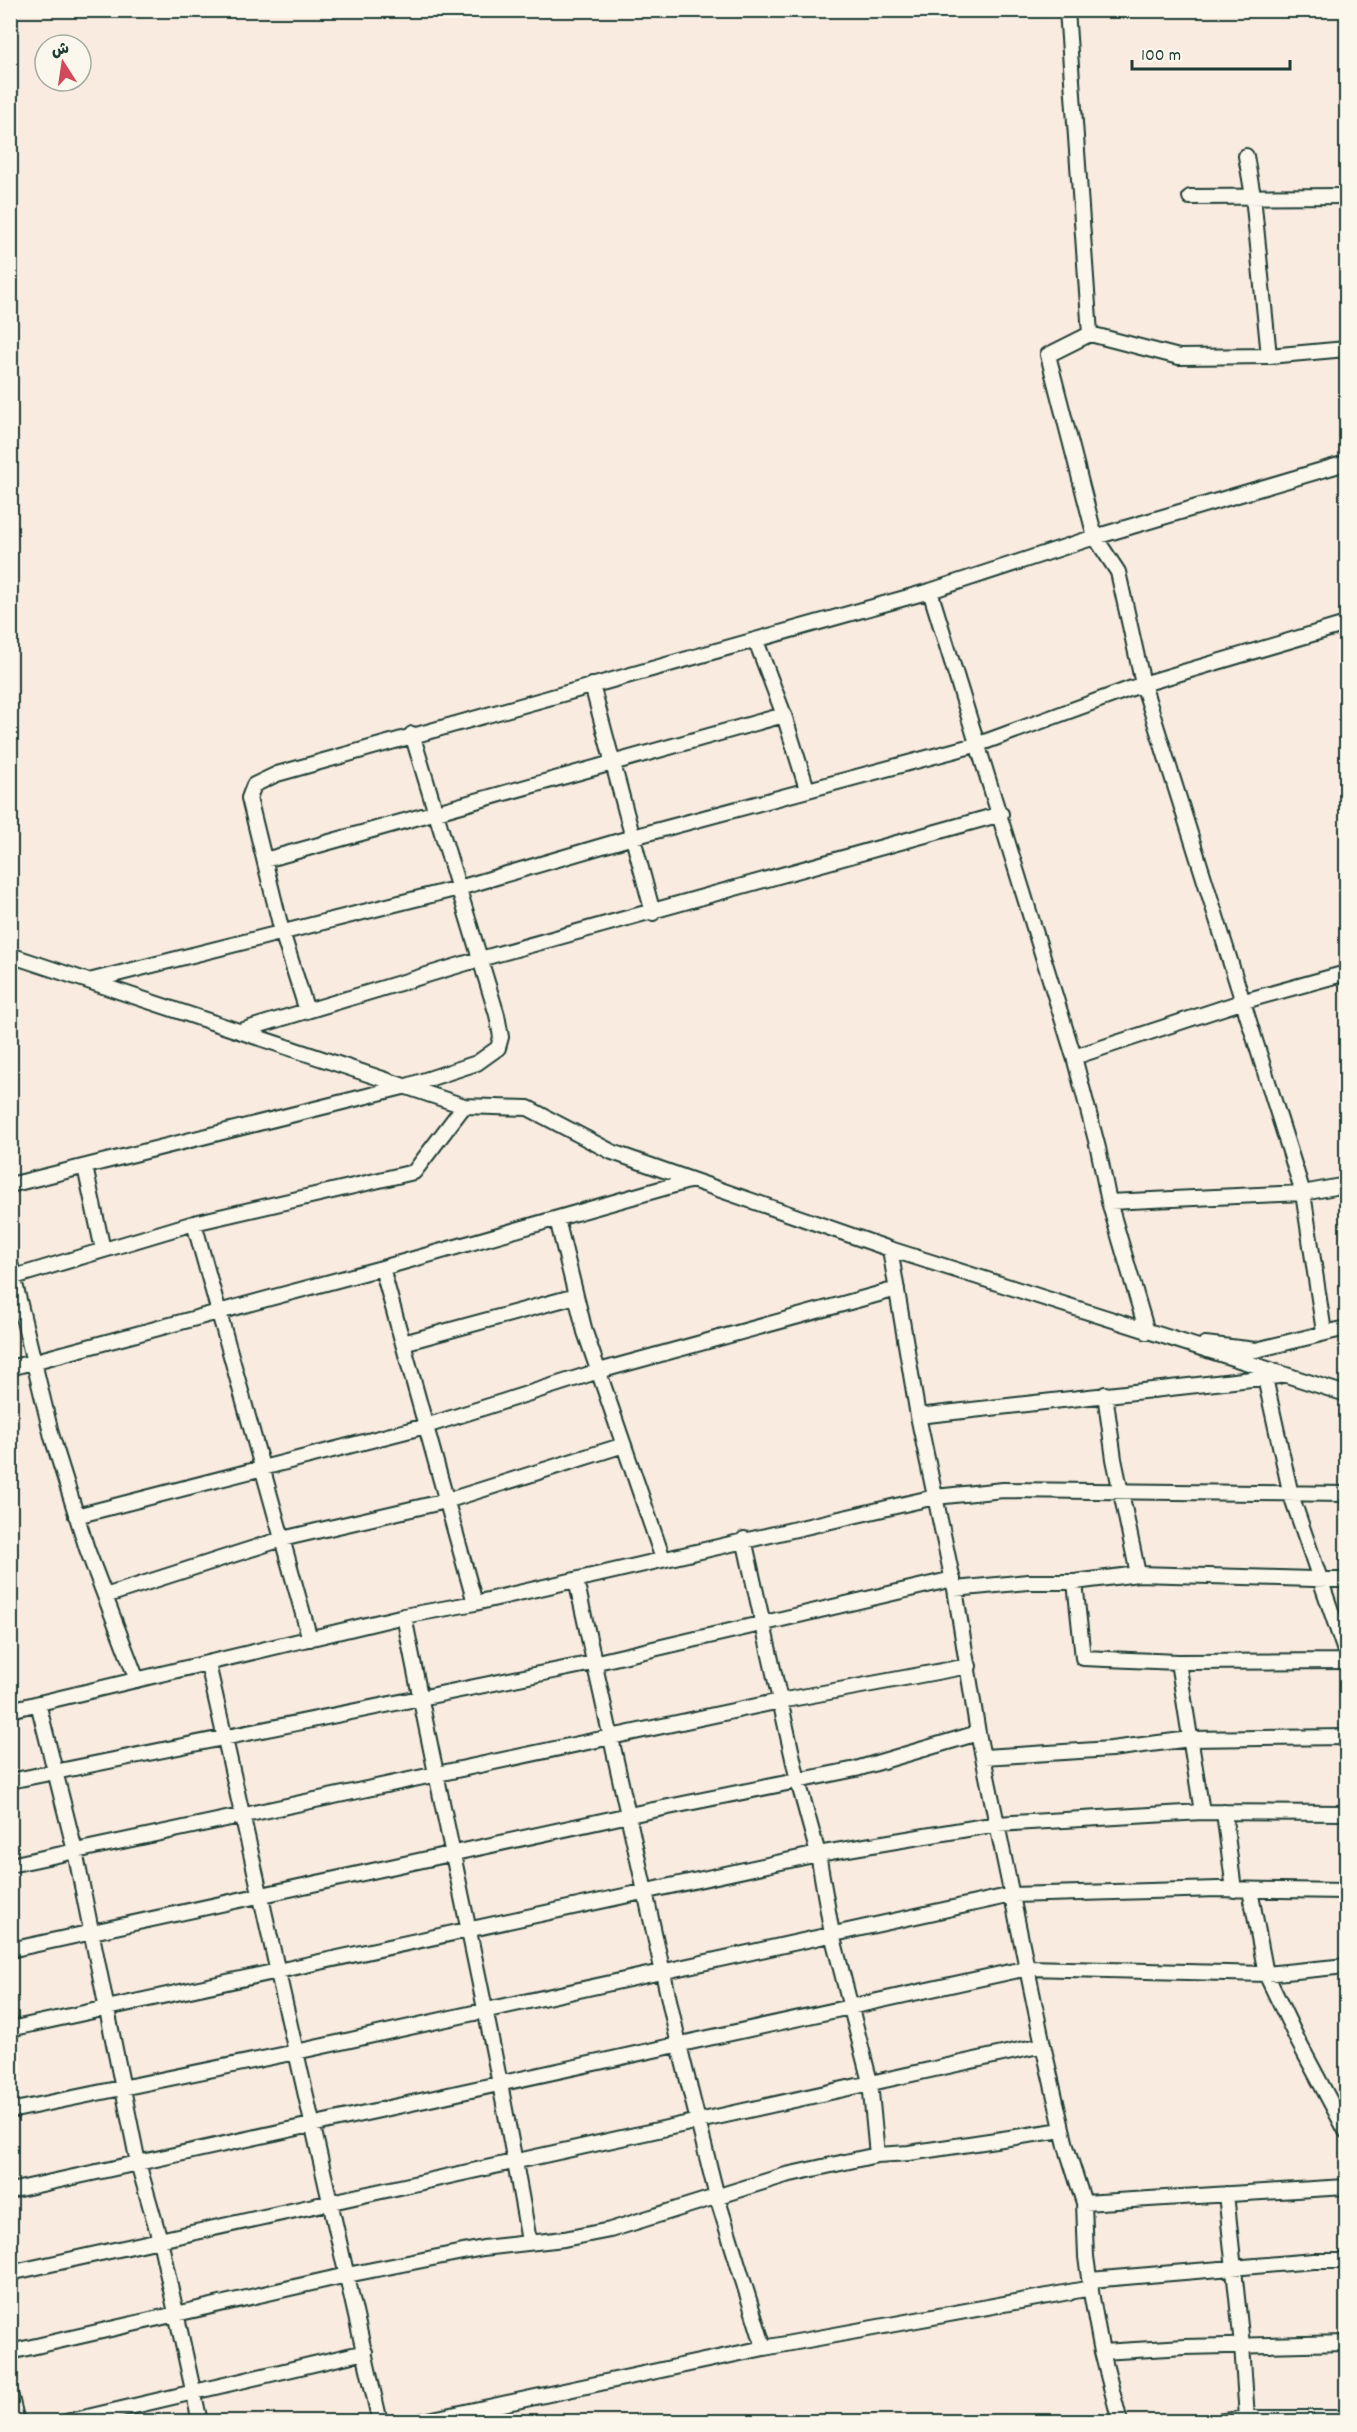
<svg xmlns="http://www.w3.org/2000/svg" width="1357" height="2432" viewBox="0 0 1357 2432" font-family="Dekko,'Playpen Sans Arabic',sans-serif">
	<rect width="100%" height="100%" fill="#f9ebdf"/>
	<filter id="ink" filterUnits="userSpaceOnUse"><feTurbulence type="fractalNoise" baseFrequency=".0167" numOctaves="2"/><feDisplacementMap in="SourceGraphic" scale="12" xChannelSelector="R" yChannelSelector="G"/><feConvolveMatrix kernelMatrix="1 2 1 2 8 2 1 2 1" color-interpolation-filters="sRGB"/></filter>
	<g filter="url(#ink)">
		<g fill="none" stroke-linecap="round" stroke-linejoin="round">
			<defs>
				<path id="minor" d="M 1067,10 L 1090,334
					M 1246,156 L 1253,196 L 1269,356
					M 1190,197 L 1346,196
					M 930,591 L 1074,1057 L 1098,1148 L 1109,1202 L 1147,1332
					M 756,641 L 784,715 L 807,789
					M 592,685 L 653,913
					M 265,860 L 784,715
					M 10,955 L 464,1106 L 528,1108 L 612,1152 L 692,1180 L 890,1249 L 1346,1394
					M 89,981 L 459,888 L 633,837 L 979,744 L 1143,684 L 1346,624
					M 307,1011 L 282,932 L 249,798 L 254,785 L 277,774 L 930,591 L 1095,537 L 1346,463
					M 240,1031 L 480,959 L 1001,814
					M 1074,1057 L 1241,1002 L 1346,973
					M 85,1167 L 103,1250
					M 10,1185 L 407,1086 L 477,1063 L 498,1048 L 501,1037 L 497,1015 L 412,734
					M 1109,1202 L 1303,1193 L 1346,1185
					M 557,1219 L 585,1332 L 663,1559
					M 194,1223 L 310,1639
					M 890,1249 L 918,1416 L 954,1586
					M 10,1263 L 52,1437 L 87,1549 L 137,1680
					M 382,1268 L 475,1603
					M 14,1277 L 194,1223 L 414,1172 L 464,1106
					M 1324,1332 L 1303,1193 L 1143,684 L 1118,572 L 1095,537 L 1048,355 L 1090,334 L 1179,357 L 1269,356 L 1346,349
					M 403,1343 L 576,1296
					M 1205,1344 L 1256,1350 L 1346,1328
					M 10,1368 L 382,1268 L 692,1180
					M 1265,1378 L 1291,1495 L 1346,1654
					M 1105,1394 L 1114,1459 L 1138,1574
					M 918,1416 L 1279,1376
					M 76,1516 L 426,1426 L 599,1371 L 897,1289
					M 744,1539 L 798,1781 L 818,1854 L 832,1934 L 870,2082 L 877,2155
					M 576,1580 L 679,2045 L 717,2197 L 764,2348
					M 1075,1582 L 1083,1658 L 1178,1662 L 1346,1661
					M 105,1596 L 282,1539 L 446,1501 L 624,1445
					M 404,1616 C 445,1825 493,2031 529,2241
					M 1178,1662 L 1202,1812
					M 208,1664 L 380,2422
					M 38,1703 L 75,1851 L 138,2163 L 160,2240 L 200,2422
					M 10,1710 L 404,1616 L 475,1603 L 935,1497 L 1003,1490 L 1346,1494
					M 984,1757 L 1111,1749 L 1190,1739 L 1346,1737
					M 10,1781 L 593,1663 L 953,1579
					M 1224,1812 L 1234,1890
					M 10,1865 L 780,1701 L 969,1666
					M 1250,1890 L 1266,1974 L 1298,2041 L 1346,2131
					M 10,1950 L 629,1815 L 856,1769 L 978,1733
					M 10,2029 L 818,1854 L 997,1824 L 1202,1812 L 1346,1813
					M 10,2111 L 296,2052 L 1012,1895 L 1218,1889 L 1346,1891
					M 10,2191 L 1028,1968 L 1266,1974 L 1346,1966
					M 1226,2194 L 1242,2345 L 1247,2418
					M 1084,2203 L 1346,2187
					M 10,2273 L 1043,2045
					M 1090,2280 L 1314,2261 L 1346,2261
					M 10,2352 L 347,2275 L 483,2248 L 564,2239 L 610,2230 L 786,2175 L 877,2155 L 909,2153 L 1062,2130
					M 1102,2352 L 1185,2347 L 1346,2343
					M 10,2393 L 17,2422
					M 66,2422 L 365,2352
					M 419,2422 L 764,2348 L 1091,2288
					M 1120,2422 L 1102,2352 L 1092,2298 L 1086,2257 L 1084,2203 L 1066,2146 L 1043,2045 L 978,1733 L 955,1589 L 1028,1582 L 1075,1582 L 1138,1574 L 1346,1580
					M 1217,2422 L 1247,2418 L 1346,2418"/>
			</defs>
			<use href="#minor" stroke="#1f3d34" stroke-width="18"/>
			<use href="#minor" stroke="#fbf7ec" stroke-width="14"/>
		</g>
	</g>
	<rect width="1357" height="2432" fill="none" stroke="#fbf7ec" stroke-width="36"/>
	<rect x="18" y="18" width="1321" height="2396" fill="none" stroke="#1f3d34" stroke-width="2" filter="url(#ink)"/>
	<g transform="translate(63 63) rotate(348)"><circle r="28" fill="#fbf7ec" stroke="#a3ada2" stroke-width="1.5"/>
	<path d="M0-4.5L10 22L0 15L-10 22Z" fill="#d1495b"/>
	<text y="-9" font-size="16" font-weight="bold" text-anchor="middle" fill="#1f3d34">ش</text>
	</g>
	<path d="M1132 60v9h158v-9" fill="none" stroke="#1f3d34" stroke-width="3"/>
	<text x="1141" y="60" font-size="18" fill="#1f3d34" stroke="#fbf7ec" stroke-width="4.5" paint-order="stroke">100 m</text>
</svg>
